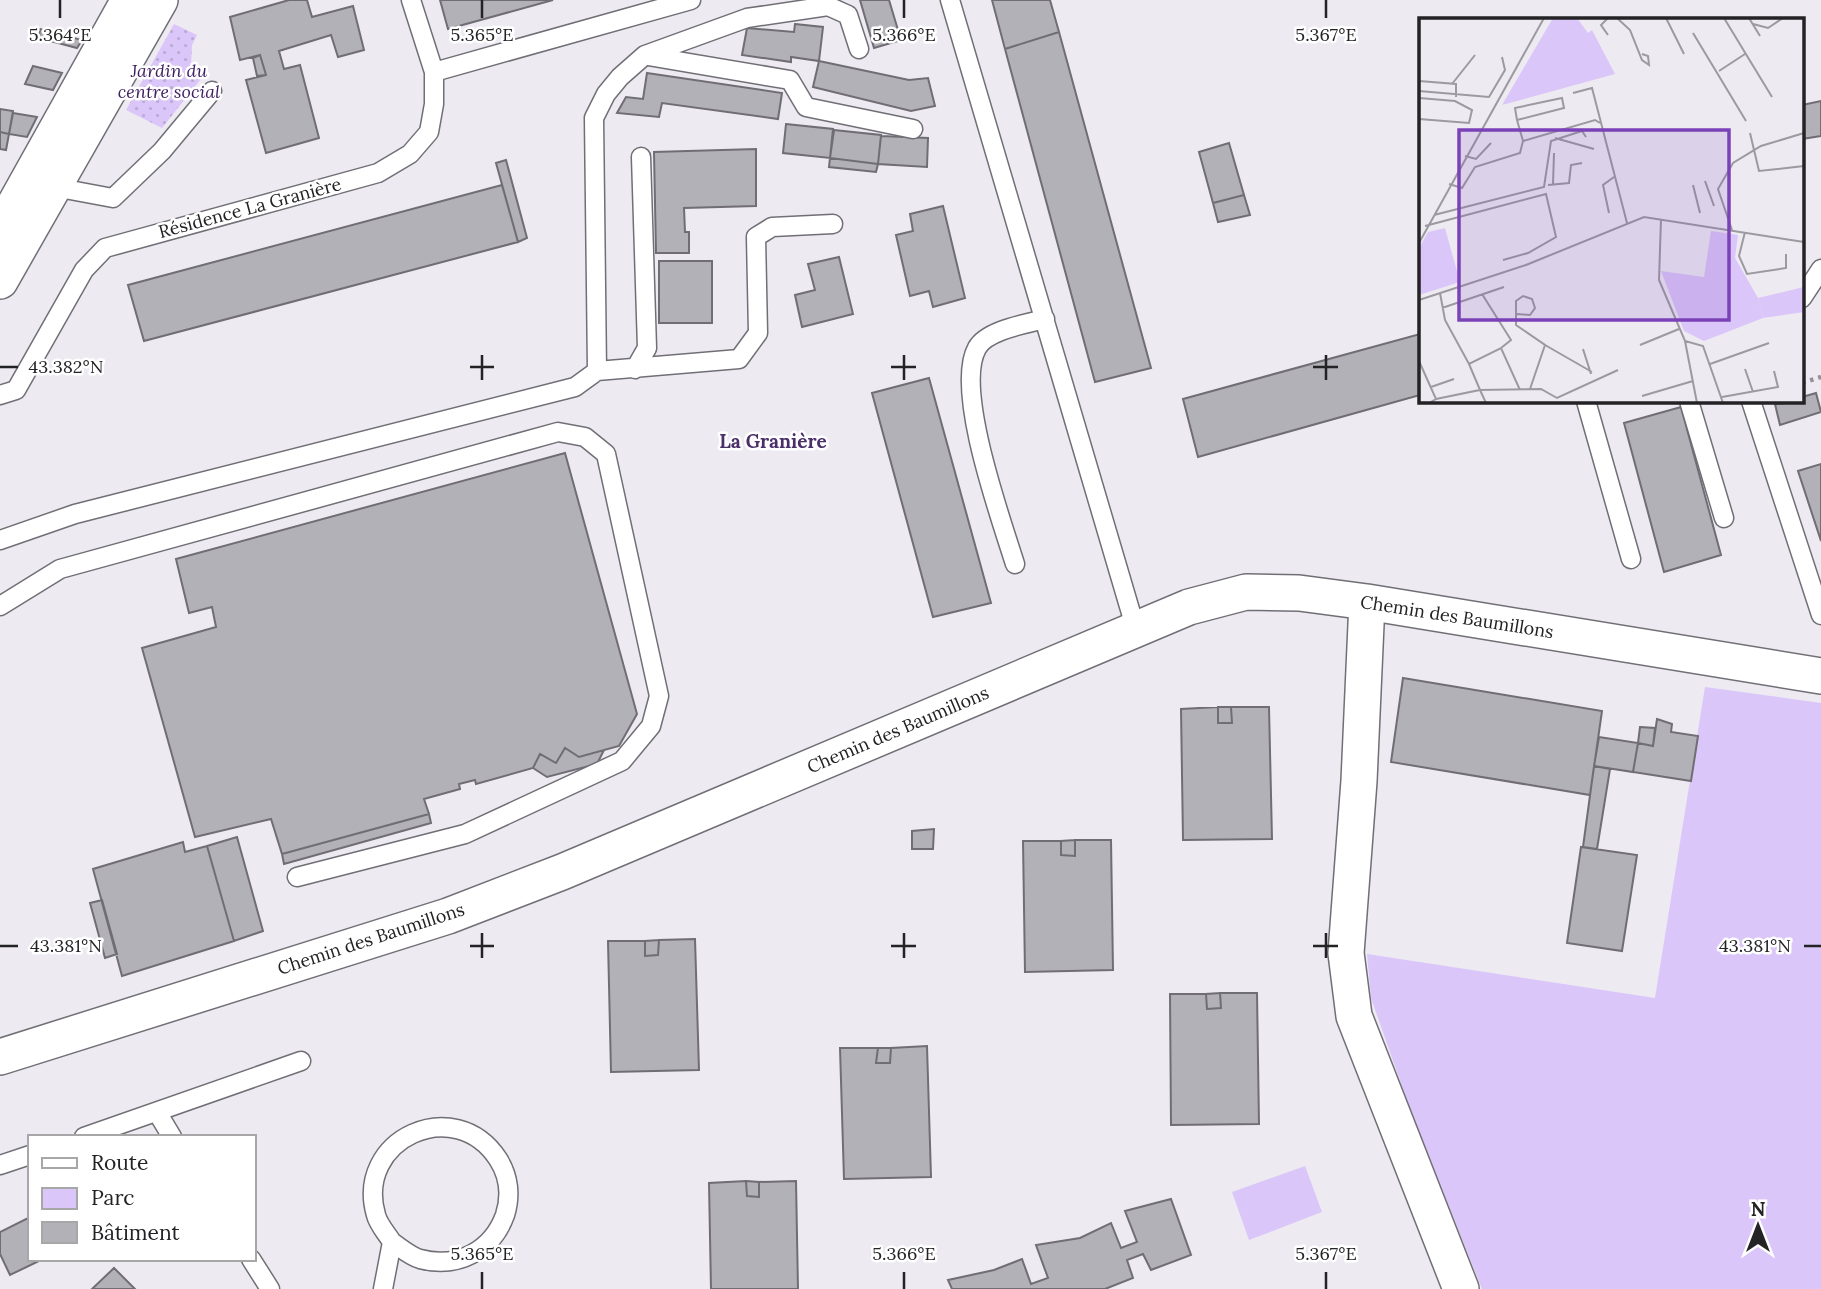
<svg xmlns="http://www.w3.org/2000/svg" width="1821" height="1289" viewBox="0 0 1821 1289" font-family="Lora,serif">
	<defs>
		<pattern id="garden-dots" width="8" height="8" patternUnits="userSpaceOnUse" patternTransform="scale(1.75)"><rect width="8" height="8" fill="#dac6f8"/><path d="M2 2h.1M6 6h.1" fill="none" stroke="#bbaad4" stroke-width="1.8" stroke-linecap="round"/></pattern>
	</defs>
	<rect width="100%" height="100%" fill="#edeaf2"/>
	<path fill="#dac6f8" d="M 1705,687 L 1821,703 L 1821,1289 L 1482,1289 L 1410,1109 L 1371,998 L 1367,954 L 1655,998 Z
		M 1305,1166 L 1322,1212 L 1249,1240 L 1232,1192 Z"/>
	<path fill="url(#garden-dots)" d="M 174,24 L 197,35 L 192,45 L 191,66 L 201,79 L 162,128 L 126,110 Z"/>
	<path fill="#b3b1b8" stroke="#706e74" stroke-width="2" d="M 289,0 L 307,0 L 312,17 L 353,6 L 364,50 L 338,57 L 331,35 L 279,51 L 284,69 L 300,65 L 319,138 L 266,153 L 246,80 L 266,75 L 260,55 L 240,60 L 230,17 Z
		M 440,0 L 553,0 L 448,29 Z
		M 860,0 L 889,0 L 901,40 L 874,48 Z
		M 992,0 L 1050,0 L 1059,32 L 1005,49 Z
		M 795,24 L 823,27 L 819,61 L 791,57 L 791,62 L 742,55 L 747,28 L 794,32 Z
		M 40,29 L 82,40 L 77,48 L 39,38 Z
		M 1059,32 L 1151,368 L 1095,382 L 1005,49 Z
		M 260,55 L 266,75 L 257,76 L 253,58 Z
		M 819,61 L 909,80 L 928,78 L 935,106 L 911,111 L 813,87 Z
		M 33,66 L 62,73 L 53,90 L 25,84 Z
		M 647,73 L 782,93 L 778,119 L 662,103 L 659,117 L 617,113 L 626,97 L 643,99 Z
		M 1821,101 L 1821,136 L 1802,139 L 1802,105 Z
		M 0,109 L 13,111 L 9,134 L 0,132 Z
		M 13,113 L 37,117 L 27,137 L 9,134 Z
		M 786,124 L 833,129 L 830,158 L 783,153 Z
		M 834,130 L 881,135 L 878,164 L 830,158 Z
		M 0,132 L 9,134 L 6,150 L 0,149 Z
		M 881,136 L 928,138 L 927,167 L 878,164 Z
		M 1229,143 L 1244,195 L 1213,203 L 1199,152 Z
		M 756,149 L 756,206 L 684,208 L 685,232 L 689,232 L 689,253 L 656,253 L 654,152 Z
		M 830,158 L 878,164 L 876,172 L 829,167 Z
		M 506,160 L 527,238 L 518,242 L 496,163 Z
		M 502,185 L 518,242 L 144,341 L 128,285 Z
		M 1244,195 L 1250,215 L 1218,222 L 1213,203 Z
		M 943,206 L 965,298 L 933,307 L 929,291 L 910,296 L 896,235 L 913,231 L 910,214 Z
		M 839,257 L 853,314 L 802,327 L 795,295 L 815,290 L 808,264 Z
		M 659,261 L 712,261 L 712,323 L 659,323 Z
		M 1420,334 L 1420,395 L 1198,457 L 1183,399 Z
		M 929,378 L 991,603 L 933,617 L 872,393 Z
		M 1816,393 L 1821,412 L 1780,425 L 1775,404 L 1802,401 L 1802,397 Z
		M 1681,407 L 1721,555 L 1664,572 L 1624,423 Z
		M 565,453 L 637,714 L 619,746 L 579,757 L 565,748 L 556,763 L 540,754 L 533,768 L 476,784 L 475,780 L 459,784 L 460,789 L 424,799 L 429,814 L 282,854 L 271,819 L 195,837 L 142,648 L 216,627 L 212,607 L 189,613 L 176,559 Z
		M 1821,464 L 1821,541 L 1798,471 Z
		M 1403,678 L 1602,711 L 1590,795 L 1391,762 Z
		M 1218,707 L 1231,707 L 1232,723 L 1218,723 Z
		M 1218,707 L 1218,723 L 1232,723 L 1231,707 L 1269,707 L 1272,839 L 1183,840 L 1181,709 Z
		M 1657,719 L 1672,724 L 1671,732 L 1698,736 L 1691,781 L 1633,772 L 1638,743 L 1653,746 Z
		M 1640,727 L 1655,728 L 1653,746 L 1638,743 Z
		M 1599,737 L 1638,743 L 1633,772 L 1594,766 Z
		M 565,748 L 579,757 L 604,750 L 597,764 L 547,777 L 533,768 L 540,754 L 556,763 Z
		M 1594,766 L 1610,769 L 1597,849 L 1583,847 Z
		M 429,814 L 431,823 L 284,864 L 282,854 Z
		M 934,829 L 933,849 L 912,849 L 912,831 Z
		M 237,837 L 263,931 L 234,941 L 207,846 Z
		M 1075,840 L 1075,856 L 1061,855 L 1061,841 Z
		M 1075,840 L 1111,840 L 1113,970 L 1025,972 L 1023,841 L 1061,841 L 1061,855 L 1075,856 Z
		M 183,842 L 185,852 L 207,846 L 234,941 L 122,976 L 93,869 Z
		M 1581,847 L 1637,855 L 1622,951 L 1567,943 Z
		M 102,900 L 117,954 L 105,958 L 90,903 Z
		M 695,939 L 699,1070 L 611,1072 L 608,941 L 645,941 L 645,956 L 658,955 L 659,940 Z
		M 659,940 L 658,955 L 645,956 L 645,941 Z
		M 1220,993 L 1221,1008 L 1207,1009 L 1206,994 Z
		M 1220,993 L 1257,993 L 1259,1124 L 1171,1125 L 1170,994 L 1206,994 L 1207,1009 L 1221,1008 Z
		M 927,1046 L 931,1177 L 844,1179 L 840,1048 L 878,1048 L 876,1063 L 890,1063 L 891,1048 Z
		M 878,1048 L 891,1048 L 890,1063 L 876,1063 Z
		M 746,1181 L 759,1182 L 759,1197 L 747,1196 Z
		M 746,1181 L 747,1196 L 759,1197 L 759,1182 L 796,1181 L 798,1289 L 711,1289 L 709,1183 Z
		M 1171,1199 L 1191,1255 L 1151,1270 L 1143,1254 L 1127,1260 L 1133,1278 L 1105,1289 L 952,1289 L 948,1280 L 994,1270 L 1022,1259 L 1031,1284 L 1048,1278 L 1036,1245 L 1080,1238 L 1111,1223 L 1121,1248 L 1137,1242 L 1125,1211 Z
		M 28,1218 L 30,1259 L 43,1259 L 10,1275 L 0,1254 L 0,1232 Z
		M 114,1268 L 135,1289 L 92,1289 Z"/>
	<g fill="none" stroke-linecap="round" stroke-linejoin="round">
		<defs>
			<path id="service" d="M 950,0 L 1136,630
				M 648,56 L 790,80 L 806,107 L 913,129
				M 434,72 L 691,0
				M 50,184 L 54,187 L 113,198 L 162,151 L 212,91
				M 1802,298 L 1821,269
				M 635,369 L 647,348 L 641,157
				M 597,371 L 739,359 L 758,333 L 756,237 L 772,227 L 833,224
				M 0,395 L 16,390 L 84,270 L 105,248 L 378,173 L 410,154 L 429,132 L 434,104 L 434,72 L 411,0
				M 1586,401 L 1631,559
				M 1689,401 L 1724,518
				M 1751,401 L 1821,615
				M 0,540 L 75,514 L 575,387 L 597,371 L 594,118 L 606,94 L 620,77 L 645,55 L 747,18 L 828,6 L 848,15 L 859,49
				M 1015,564 C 1001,519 954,389 977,348 C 987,330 1026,324 1045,319
				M 0,606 L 60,569 L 558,432 L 585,437 L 606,454 L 659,696 L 651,726 L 622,761 L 465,834 L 297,877
				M 157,1112 L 172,1137
				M 84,1137 L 301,1061
				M 0,1165 L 30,1155
				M 251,1259 L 270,1289
				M 383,1289 L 392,1242 C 387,1234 378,1224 376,1215 C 354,1139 455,1093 498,1159 C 509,1176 511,1196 505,1215 C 492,1251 457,1269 420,1259 C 410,1256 401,1248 392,1242"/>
			<path id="minor" d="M 0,231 L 129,0
				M 0,281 L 160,0
				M 1367,602 L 1359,781 L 1346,953 L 1354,1016 L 1461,1289
				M 0,1057 L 448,916 L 562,872 L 1189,607 L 1246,592 L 1299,593 L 1367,602 L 1821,676"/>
		</defs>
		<use href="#service" stroke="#716f76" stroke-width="21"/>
		<use href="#minor" stroke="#716f76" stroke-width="38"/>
		<path stroke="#929095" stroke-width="4.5" stroke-dasharray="3.5 5" stroke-linecap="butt" d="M 1802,383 L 1821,377"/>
		<use href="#service" stroke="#fff" stroke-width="18"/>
		<use href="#minor" stroke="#fff" stroke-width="35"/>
	</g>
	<path fill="none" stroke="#232225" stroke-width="2.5" d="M 60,0 L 60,18M 482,0 L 482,18M 904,0 L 904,18M 1326,0 L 1326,18M 482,355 L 482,380M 904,355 L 904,380M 1326,355 L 1326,380M 0,367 L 18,367M 470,367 L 494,367M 891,367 L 916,367M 1313,367 L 1338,367M 482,933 L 482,958M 904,933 L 904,958M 1326,933 L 1326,958M 0,946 L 18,946M 470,946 L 494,946M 891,946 L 916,946M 1313,946 L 1338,946M 1804,946 L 1821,946M 482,1272 L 482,1289M 904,1272 L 904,1289M 1326,1272 L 1326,1289"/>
	<g text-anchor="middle" stroke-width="5" stroke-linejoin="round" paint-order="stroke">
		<g font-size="18" font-style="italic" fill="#3f1f60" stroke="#fff">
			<text x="169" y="77">Jardin du<tspan x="169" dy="21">centre social</tspan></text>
		</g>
		<g font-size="18" fill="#232225" stroke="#fff">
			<text transform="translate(250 208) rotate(-15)" y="6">Résidence La Granière</text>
			<text transform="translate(1457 617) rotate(9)" y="6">Chemin des Baumillons</text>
			<text transform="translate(898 730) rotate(-23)" y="6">Chemin des Baumillons</text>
			<text transform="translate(371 939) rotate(-18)" y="6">Chemin des Baumillons</text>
		</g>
		<g font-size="19" font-weight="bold" fill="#4a2f6a" stroke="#fff">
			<text x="773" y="448">La Granière</text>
		</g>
	</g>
	<g transform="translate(1419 18)">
		<rect width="385" height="385" fill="#edeaf2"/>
		<path d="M 134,0 L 158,0 L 169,15 L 173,12 L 196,56 L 83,87 ZM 26,210 L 41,264 L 0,277 L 0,230 L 9,214 ZM 292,213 L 319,217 L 316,240 L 339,280 L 344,300 L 285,323 L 265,313 L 242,253 L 285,259 Z" fill="#dac6f8"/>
		<path d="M 385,269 L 385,294 L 344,300 L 339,280 Z" fill="#dac6f8"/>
		<path fill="none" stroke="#9c9aa0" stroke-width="2" d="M 198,0 L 211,12 L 223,42 L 230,47 L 229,38 L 223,36M 247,0 L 265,36M 305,0 L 353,79M 330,0 L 341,18M 334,6 L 349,10 L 364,0M 274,15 L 327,103M 189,17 L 182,7 L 189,0M 300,53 L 326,36M 0,63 L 37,66 L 37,79M 33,66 L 56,37M 0,73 L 70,79 L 86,52 L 83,39M 154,75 L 173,70 L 208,205M 0,80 L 36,83 L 53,92 L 50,105 L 0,101M 331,115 L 340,153 L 385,148M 136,120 L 175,131M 104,123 L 176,102 L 181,105M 46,138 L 57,141 L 72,125M 286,163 L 295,188M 30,166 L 43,170 L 56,149 L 101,135 L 104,123 L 98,102 L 145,90 L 143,80 L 96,90 L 98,102M 134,166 L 135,135M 129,167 L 150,165 L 152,147 L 163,145M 274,167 L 281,195M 190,195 L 184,167 L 195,159M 15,197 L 125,169 L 132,123 L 163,113 L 167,119M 242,201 L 240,262 L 266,323 L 284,328 L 304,385M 6,208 L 127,176 L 137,219 L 109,235 L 84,242M 313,212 L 299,171 L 314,145 L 342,128 L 385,115M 326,214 L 320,238 L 328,256 L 367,250 L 367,236M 0,225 L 125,0M 21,275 L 26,302 L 50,346 L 82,330 L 101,372M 63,276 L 92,322 L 82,330M 0,282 L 107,247 L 225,199 L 385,224M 23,290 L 85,269M 98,296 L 111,297 L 116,290 L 113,281 L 104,278 L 97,283 L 97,307 L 126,327 L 111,371M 266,323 L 278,385M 126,327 L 173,354M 221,327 L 260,311M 164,331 L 172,356M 0,343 L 17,381 L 10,385M 50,346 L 61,372 L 122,371 L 138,380 L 199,352M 291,346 L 350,325M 326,351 L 334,374M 12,369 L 35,361M 223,378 L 274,363M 303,379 L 359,369 L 355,353M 17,381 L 61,372 L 67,385"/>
		<path fill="#7b42b8" fill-opacity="0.15" stroke="#7b42b8" stroke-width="3.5" d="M 40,112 L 310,112 L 310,302 L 40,302 Z"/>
		<rect width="385" height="385" fill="none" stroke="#232225" stroke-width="3.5"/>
	</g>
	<g font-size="18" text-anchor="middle" fill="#232225" stroke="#fff" stroke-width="5" stroke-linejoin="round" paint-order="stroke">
		<text x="60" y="41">5.364°E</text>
		<text x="482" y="41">5.365°E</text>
		<text x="904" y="41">5.366°E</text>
		<text x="1326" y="41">5.367°E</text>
		<text x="66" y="373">43.382°N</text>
		<text x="66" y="952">43.381°N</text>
		<text x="1755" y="952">43.381°N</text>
		<text x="482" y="1260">5.365°E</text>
		<text x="904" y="1260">5.366°E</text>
		<text x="1326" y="1260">5.367°E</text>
	</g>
	<rect x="28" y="1135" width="228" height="126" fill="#ffffff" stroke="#a7a7a8" stroke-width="2"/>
	<rect x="42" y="1158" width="35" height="10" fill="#ffffff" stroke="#a7a7a8" stroke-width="2"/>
	<text x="91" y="1170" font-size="21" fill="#232225">Route</text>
	<rect x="42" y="1188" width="35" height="21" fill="#dac6f8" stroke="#a7a7a8" stroke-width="2"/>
	<text x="91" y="1205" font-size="21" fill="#232225">Parc</text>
	<rect x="42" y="1222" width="35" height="21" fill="#b3b1b8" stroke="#a7a7a8" stroke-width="2"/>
	<text x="91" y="1240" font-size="21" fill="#232225">Bâtiment</text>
	<g transform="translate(1758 1226)" stroke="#ffffff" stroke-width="5" paint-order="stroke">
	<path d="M0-5L12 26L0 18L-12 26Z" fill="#232225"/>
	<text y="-10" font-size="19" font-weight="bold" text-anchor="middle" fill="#232225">N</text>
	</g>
</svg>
